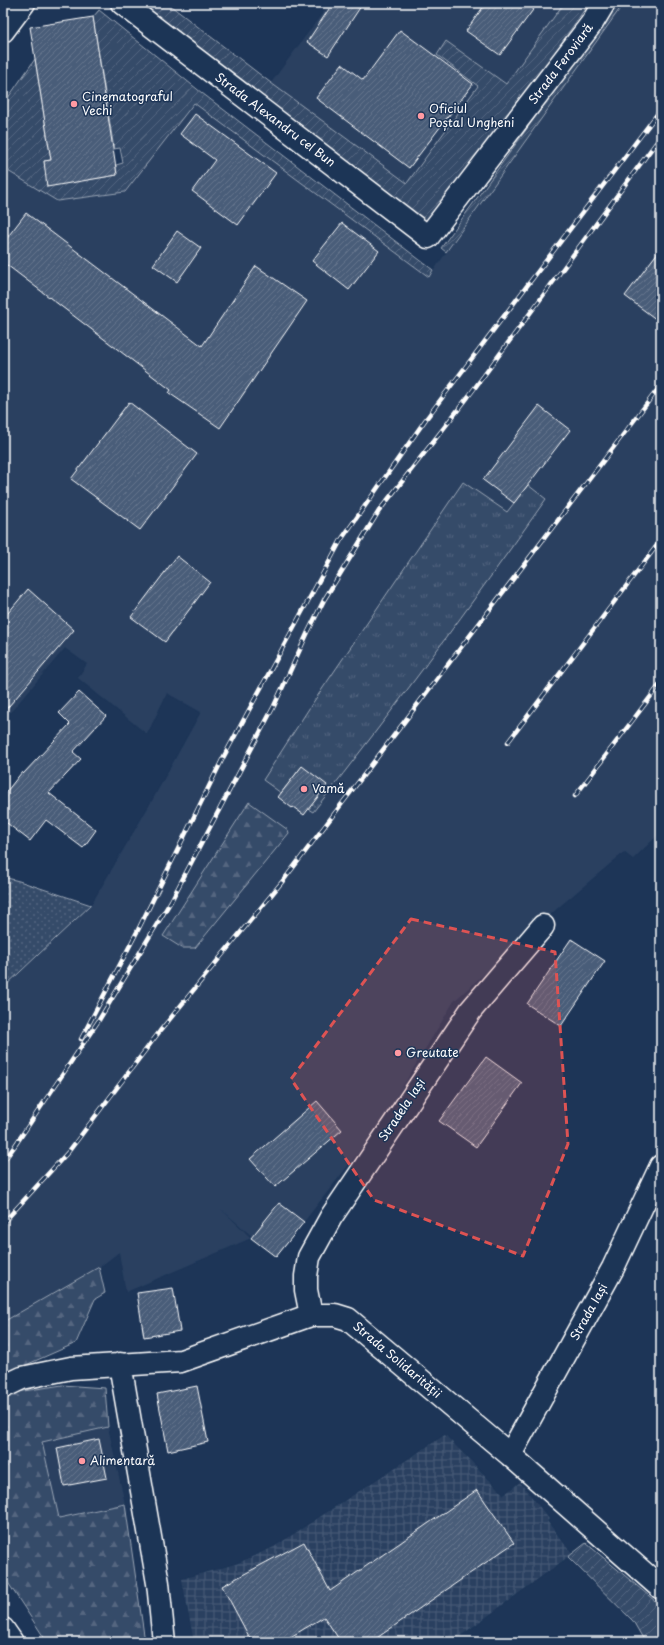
<svg xmlns="http://www.w3.org/2000/svg" width="664" height="1645" viewBox="0 0 664 1645" font-family="'Playpen Sans',sans-serif">
	<defs>
		<pattern id="industrial-grid" width="8" height="8" patternUnits="userSpaceOnUse"><rect width="8" height="8" fill="#2a4161"/><path d="M0 4h8M4 0v8" fill="none" stroke="#4a5e79"/></pattern>
		<pattern id="grass-dots" width="8" height="8" patternUnits="userSpaceOnUse"><rect width="8" height="8" fill="#364b69"/><path d="M2 2h.1M6 6h.1" fill="none" stroke="#546680" stroke-width="1.8" stroke-linecap="round"/></pattern>
		<pattern id="forest-firs" width="22" height="20" patternUnits="userSpaceOnUse"><rect width="22" height="20" fill="#364b69"/><path d="M5 1l3.5 6h-7zM16 11l3.5 6h-7z" fill="#546680"/></pattern>
		<pattern id="park-tufts" width="24" height="20" patternUnits="userSpaceOnUse"><rect width="24" height="20" fill="#364b69"/><path d="M3 7l-1-3M5 7V3M7 7l1-3M15 17l-1-3M17 17v-4M19 17l1-3" fill="none" stroke="#546680"/></pattern>
		<pattern id="garden-furrows" width="10" height="10" patternUnits="userSpaceOnUse"><rect width="10" height="10" fill="#364b69"/><path d="M-1 1l2-2M0 10L10 0M9 11l2-2" fill="none" stroke="#546680"/></pattern>
		<pattern id="building-hatch" width="6" height="6" patternUnits="userSpaceOnUse"><rect width="6" height="6" fill="#4a5d79"/><path d="M-1 1l2-2M0 6l6-6M5 7l2-2" fill="none" stroke="#65758d"/></pattern>
	</defs>
	<rect width="100%" height="100%" fill="#1d3557"/>
	<filter id="ink" filterUnits="userSpaceOnUse"><feTurbulence type="fractalNoise" baseFrequency=".025" numOctaves="2"/><feDisplacementMap in="SourceGraphic" scale="8" xChannelSelector="R" yChannelSelector="G"/><feConvolveMatrix kernelMatrix="1 2 1 2 8 2 1 2 1" color-interpolation-filters="sRGB"/></filter>
	<g filter="url(#ink)">
		<path fill="#2a4161" d="M 330,3 L 564,3 L 506,84 L 446,42 L 437,55 L 479,86 L 407,183 L 271,83 Z
			M 624,3 L 661,3 L 661,832 L 633,859 L 624,852 L 560,906 L 454,1001 L 377,1129 L 276,1257 L 220,1208 L 251,1238 L 126,1292 L 119,1252 L 93,1272 L 3,1322 L 3,988 L 91,905 L 152,801 L 201,712 L 167,693 L 147,734 L 78,678 L 87,664 L 65,648 L 3,721 L 3,168 L 57,201 L 125,192 L 194,103 L 429,277 Z
			M 108,1427 L 125,1504 L 59,1518 L 42,1442 Z"/>
		<path fill="url(#industrial-grid)" d="M 445,1435 L 504,1495 L 520,1482 L 549,1519 L 547,1521 L 572,1554 L 452,1642 L 312,1642 L 309,1640 L 305,1642 L 194,1642 L 182,1579 L 236,1564 L 274,1547 Z"/>
		<path fill="url(#grass-dots)" stroke="#9aa5b4" d="M 3,877 L 19,881 L 91,905 L 3,988 Z"/>
		<path fill="url(#forest-firs)" stroke="#9aa5b4" d="M 249,802 L 288,830 L 289,833 L 195,948 L 182,948 L 163,936 Z
			M 99,1267 L 105,1293 L 95,1299 L 76,1343 L 3,1375 L 3,1322 Z
			M 62,1385 L 105,1388 L 108,1427 L 42,1442 L 59,1518 L 125,1504 L 145,1642 L 47,1642 L 3,1575 L 3,1397 L 11,1393 Z"/>
		<path fill="url(#park-tufts)" stroke="#9aa5b4" d="M 463,482 L 507,512 L 528,485 L 546,499 C 471,605 394,710 313,812 L 308,809 L 302,766 L 281,793 L 263,780 L 310,707 Z"/>
		<path fill="url(#garden-furrows)" stroke="#9aa5b4" d="M 136,3 L 167,3 L 271,83 L 407,183 L 478,86 L 437,55 L 446,41 L 506,84 L 564,3 L 589,3 L 533,84 L 426,222 Z
			M 611,3 L 624,3 L 446,252 L 441,248 L 605,20 Z
			M 99,10 L 202,93 L 433,270 L 429,277 L 194,103 L 125,192 L 57,201 L 3,168 L 3,105 L 35,59 L 51,160 L 44,161 L 46,174 L 55,185 L 117,175 L 116,165 L 123,163 L 120,148 L 114,149 L 93,17 Z
			M 586,1543 L 661,1606 L 661,1642 L 645,1642 L 633,1621 L 568,1557 Z"/>
		<path fill="url(#building-hatch)" stroke="#fff" d="M 333,3 L 363,3 L 328,56 L 307,42 Z
			M 486,3 L 538,3 L 500,55 L 466,31 Z
			M 93,17 L 117,175 L 47,187 L 44,161 L 51,160 L 30,27 Z
			M 400,30 L 473,84 L 409,168 L 316,98 L 342,64 L 363,80 Z
			M 195,114 L 276,173 L 238,225 L 192,191 L 215,160 L 180,134 Z
			M 26,213 L 202,346 L 256,266 L 307,301 L 220,428 L 169,393 L 171,390 L 3,262 L 3,243 Z
			M 342,223 L 379,251 L 349,290 L 312,261 Z
			M 177,231 L 201,248 L 177,282 L 153,265 Z
			M 661,248 L 661,323 L 625,296 Z
			M 129,402 L 197,454 L 140,530 L 71,479 Z
			M 539,406 L 570,430 L 514,503 L 483,480 Z
			M 177,556 L 210,582 L 165,642 L 131,617 Z
			M 28,589 L 74,630 L 3,713 L 3,619 Z
			M 79,692 L 106,716 L 73,752 L 81,759 L 49,793 L 96,830 L 83,848 L 46,820 L 30,841 L 3,820 L 3,796 L 22,772 L 23,774 L 70,724 L 59,713 Z
			M 302,766 L 327,785 L 304,815 L 293,807 L 292,808 L 278,797 Z
			M 571,939 L 605,961 L 561,1026 L 527,1004 Z
			M 486,1057 L 522,1083 L 476,1147 L 439,1121 Z
			M 317,1101 L 342,1130 L 275,1187 L 250,1159 Z
			M 279,1203 L 304,1222 L 276,1257 L 251,1238 Z
			M 173,1288 L 180,1331 L 144,1337 L 137,1293 Z
			M 197,1386 L 208,1442 L 168,1451 L 157,1394 Z
			M 99,1439 L 107,1478 L 64,1486 L 57,1448 Z
			M 477,1490 L 514,1543 L 371,1642 L 341,1642 L 324,1617 L 282,1642 L 252,1642 L 222,1586 L 304,1542 L 330,1591 Z"/>
		<g fill="none" stroke-linecap="round" stroke-linejoin="round">
			<defs>
				<path id="street" d="M 122,3 L 428,237 L 592,23 L 604,3
					M 311,1315 L 306,1290 L 306,1276 L 309,1257 L 331,1217 L 471,1010 L 543,926
					M 120,1364 L 158,1583 L 164,1642
					M 3,1387 L 22,1378 L 71,1368 L 181,1361 L 311,1315 L 335,1315 L 348,1319 L 510,1455 L 661,1588
					M 510,1455 L 613,1268 L 661,1166"/>
				<path id="secondary" d="M 3,31 L 24,3
					M 3,1629 L 12,1642"/>
			</defs>
			<use href="#street" stroke="#fff" stroke-width="25"/>
			<use href="#secondary" stroke="#fff" stroke-width="25"/>
			<use href="#street" stroke="#1d3557" stroke-width="22"/>
			<use href="#secondary" stroke="#1d3557" stroke-width="22"/>
			<defs>
				<path id="rail" d="M 508,742 L 661,540
					M 575,796 L 661,683
					M 81,1039 L 138,930 L 223,758 L 341,540 L 426,419 L 661,109
					M 3,1162 L 14,1147 L 99,1020 L 171,901 L 274,706 L 308,632 L 324,600 L 358,545 L 379,511 L 468,397 L 661,136
					M 3,1223 L 69,1151 L 160,1031 L 286,877 L 661,385"/>
			</defs>
			<use href="#rail" stroke="#fff" stroke-width="4.5"/>
			<use href="#rail" stroke="#1d3557" stroke-width="3" stroke-dasharray="9" stroke-linecap="butt"/>
		</g>
	</g>
	<path fill="#de5353" fill-opacity="0.2" stroke="#de5353" stroke-width="3" stroke-dasharray="8 5" stroke-linejoin="round" d="M 411,919 L 555,952 L 568,1144 L 523,1256 L 374,1200 L 291,1079 Z"/>
	<g fill="#ff9aa2" stroke="#1d3557" stroke-width="1.5">
		<circle cx="74" cy="104" r="4"/>
		<circle cx="421" cy="116" r="4"/>
		<circle cx="304" cy="789" r="4"/>
		<circle cx="398" cy="1053" r="4"/>
		<circle cx="82" cy="1461" r="4"/>
	</g>
	<g text-anchor="middle" stroke-width="3" stroke-linejoin="round" paint-order="stroke">
		<g font-size="12" fill="#fff" stroke="#1d3557">
			<text transform="translate(561 64) rotate(-53)" y="4">Strada Feroviară</text>
			<text transform="translate(275 120) rotate(37)" y="4">Strada Alexandru cel Bun</text>
			<text transform="translate(402 1110) rotate(-56)" y="4">Stradela Iași</text>
			<text transform="translate(589 1312) rotate(-61)" y="4">Strada Iași</text>
			<text transform="translate(397 1360) rotate(40)" y="4">Strada Solidarității</text>
		</g>
		<g font-size="12" fill="#fff" stroke="#1d3557" text-anchor="start">
			<text x="82" y="101">Cinematograful<tspan x="82" dy="14">Vechi</tspan></text>
			<text x="429" y="113">Oficiul<tspan x="429" dy="14">Poștal Ungheni</tspan></text>
			<text x="312" y="793">Vamă</text>
			<text x="406" y="1057">Greutate</text>
			<text x="90" y="1465">Alimentară</text>
		</g>
	</g>
	<rect width="664" height="1645" fill="none" stroke="#1d3557" stroke-width="16"/>
	<rect x="8" y="8" width="648" height="1629" fill="none" stroke="#fff" stroke-width="1.5" filter="url(#ink)"/>
</svg>
